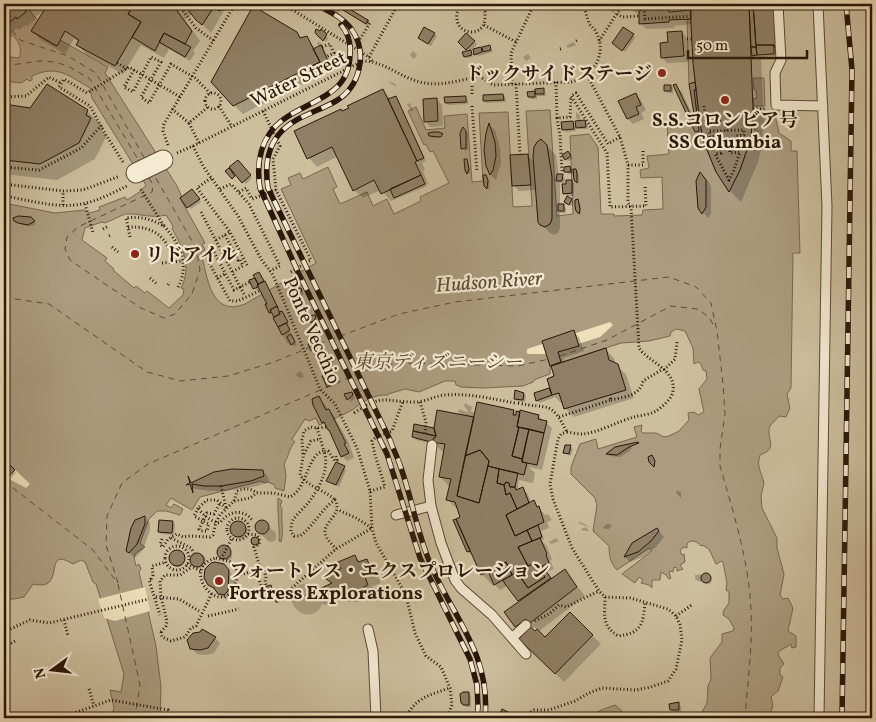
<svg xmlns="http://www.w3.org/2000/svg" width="876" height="722" viewBox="0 0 876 722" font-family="Vollkorn,'Noto Serif JP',serif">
	<rect width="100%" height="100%" fill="#efe0bc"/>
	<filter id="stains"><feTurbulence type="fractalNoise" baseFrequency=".004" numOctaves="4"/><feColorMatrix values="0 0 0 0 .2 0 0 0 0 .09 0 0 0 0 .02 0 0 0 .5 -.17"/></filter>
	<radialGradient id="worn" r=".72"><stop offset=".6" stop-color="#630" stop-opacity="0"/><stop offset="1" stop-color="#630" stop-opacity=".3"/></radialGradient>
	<path fill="#cdbe9e" stroke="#7b6a54" d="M 4,4 L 872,4 L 872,361 L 867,718 L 4,718 Z"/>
	<path fill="#ac9b7f" stroke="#786650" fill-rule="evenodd" d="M 28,8 L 38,21 L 32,32 L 56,46 L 60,40 L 108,67 L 105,73 L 177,186 L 182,197 L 180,198 L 205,243 L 202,244 L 205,250 L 201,252 C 207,275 210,318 245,304 L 316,263 L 281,189 L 291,185 L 288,178 L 300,173 L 303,179 L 328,167 L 337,187 L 333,189 L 340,204 L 367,192 L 373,206 L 387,199 L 394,214 L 421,201 L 420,197 L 449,183 L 433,151 L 430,152 L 426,144 L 424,145 L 408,111 L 416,107 L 426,130 L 445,128 L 444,116 L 467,114 L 472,182 L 483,181 L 479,113 L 508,112 L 513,207 L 532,206 L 526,111 L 550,110 L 557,216 L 573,214 L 570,136 L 589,134 L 598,147 L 601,214 L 614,214 L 614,216 L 642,215 L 643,210 L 663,209 L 662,177 L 641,178 L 640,170 L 649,168 L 647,156 L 669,154 L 667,125 L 696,123 L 692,90 L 696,91 C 701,135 704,154 729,191 L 740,170 L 751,138 L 754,139 L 755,142 L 758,131 L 754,130 L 755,125 L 753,125 L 755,112 L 765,112 L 768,115 L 775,115 L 779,133 L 791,141 L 791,151 L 797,151 L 800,253 L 793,253 L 791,388 L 787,394 L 790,408 L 786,417 L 779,416 C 776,420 772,423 770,426 C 765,439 780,448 760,455 C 756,467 762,473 764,483 L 761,496 L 762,508 L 777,538 L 777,548 L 784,574 L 780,595 L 783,599 L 788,598 L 793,608 L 788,631 L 796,636 L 796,647 L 792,648 L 791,644 L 778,652 L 779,656 L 784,664 L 780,668 L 780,674 L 783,677 L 778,691 L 771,697 L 773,706 L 768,718 L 699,718 L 707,703 L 708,686 L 711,679 L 710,658 L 722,642 L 722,634 L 733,631 L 734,628 L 729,619 L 723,615 L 724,610 L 729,603 L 729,592 L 726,590 L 727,583 L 723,562 L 721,561 L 717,564 L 716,564 L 709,549 L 702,545 L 701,546 C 697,541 691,539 687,544 L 687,548 L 683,547 L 680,551 L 682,555 L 684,554 L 685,562 L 680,565 L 683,569 L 677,571 L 677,568 L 674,567 L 673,572 L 670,571 L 669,573 L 671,578 L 669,579 L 666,575 L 661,572 L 660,580 L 652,580 L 652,588 L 649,585 L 641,583 L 643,580 L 639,577 L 635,583 L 622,574 L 652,551 L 649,548 L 617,570 C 610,563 609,555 609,546 L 593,531 L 597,505 L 595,498 L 571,474 L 571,467 L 580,444 L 596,439 L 598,449 L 637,437 L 634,427 L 642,425 L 641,431 L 643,433 L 656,433 L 664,437 L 669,436 L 679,431 L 689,420 L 688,413 L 694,412 L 698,415 L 704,412 L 699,389 L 707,379 L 706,371 L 703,370 L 701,364 L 698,362 L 694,364 L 693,348 L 685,331 L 676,329 L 671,332 L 670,336 L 649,341 L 621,343 L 550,366 L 550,374 L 536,379 L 533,382 L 523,386 L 483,388 L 460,387 L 460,386 L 456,385 L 455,381 L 445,381 L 419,392 L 405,389 L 388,394 L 388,395 C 373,394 363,402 352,410 C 342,416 330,420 319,425 L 316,418 L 309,421 L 305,419 L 292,439 L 295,442 C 290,446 288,458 284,464 L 286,475 L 284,491 L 275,488 L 275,485 L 268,482 L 265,483 L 261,481 L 200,497 L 192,510 L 171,498 L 166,505 L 171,508 L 174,504 L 183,509 L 180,515 L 166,511 L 157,511 L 149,519 L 140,543 L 145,547 L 136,553 L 134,557 L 136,566 L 139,564 L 141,569 L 139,572 L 156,646 L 161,687 L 160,718 L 111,718 L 114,708 L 110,690 L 121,692 L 124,674 L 96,584 L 93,582 L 85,562 L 81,560 L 73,564 C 41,544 68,593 33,584 L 24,597 L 14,599 L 4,599 L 4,505 L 8,508 L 10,505 L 4,491 L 4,203 L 55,213 L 84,210 L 90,213 L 100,210 L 99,207 L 125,197 L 127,200 L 141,191 L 146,185 L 92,98 L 90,88 C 69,76 57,64 32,76 L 32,80 L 29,81 L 27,79 L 21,83 L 4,81 L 4,56 L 19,58 C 25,43 11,35 4,24 L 8,21 L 10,22 L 16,17 L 18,18 ZM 125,214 C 140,213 151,219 166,215 L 173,226 L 172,229 C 183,247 192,267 181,288 L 184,289 L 183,295 L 169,308 L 147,291 L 145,293 L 136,286 L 134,288 L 113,270 L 114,269 L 105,261 L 107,258 L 82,240 L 85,228 L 102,222 L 105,223 Z
		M 687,19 L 691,19 L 695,82 L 689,84 Z
		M 753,78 L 764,78 L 765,106 L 754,106 L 753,99 L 757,98 L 756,90 L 754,90 Z
		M 278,498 L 282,501 L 280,506 L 282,508 C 281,521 284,530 281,542 L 279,541 C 280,526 277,513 278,498 Z
		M 615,705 L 621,710 L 625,718 L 587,718 L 601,710 Z"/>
	<path fill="#efe0bc" d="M 610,322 L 613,325 L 600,337 L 546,354 L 528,354 L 527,353 L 527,349 Z
		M 4,459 L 30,484 L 26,488 L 11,480 L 4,473 Z
		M 145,587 L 150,611 L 115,621 L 104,618 L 98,599 Z"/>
	<path fill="#0003" fill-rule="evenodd" d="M 4,4 L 228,4 L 211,33 L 192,14 L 185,20 L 200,41 L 193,51 L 195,53 L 190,61 L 169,49 L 164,58 L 141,45 L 123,74 L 86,54 L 78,45 L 79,42 L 74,39 L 65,54 L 41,40 L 33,31 L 47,9 L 36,16 L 34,21 L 27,26 L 26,25 L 19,30 L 17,28 L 11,33 L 13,36 L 4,43 L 4,16 L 5,15 L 4,13 Z
		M 317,4 L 339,4 L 370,23 L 368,26 L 341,9 L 337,16 Z
		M 598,4 L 619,4 L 614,13 Z
		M 650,4 L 665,4 L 665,11 L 670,13 L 692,11 L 692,7 L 673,8 L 667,4 L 775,4 L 778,50 L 776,50 L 776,56 L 761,57 L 764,121 L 761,150 L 758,162 L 741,202 L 730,191 L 717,171 L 704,136 L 701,136 L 696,131 L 676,86 L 682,92 L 695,121 L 691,85 L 695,83 L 697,86 L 693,24 L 674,26 L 674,28 L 646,29 L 641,24 L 640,14 L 636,13 L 633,11 L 633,7 L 637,8 L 639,12 L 650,6 Z
		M 322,31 L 328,38 L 326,42 L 317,32 L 320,33 Z
		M 296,32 L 303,39 L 306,38 L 316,49 L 319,47 L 317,43 L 319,42 L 322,44 L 331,65 L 326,68 L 327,71 L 243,114 L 234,105 Z
		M 682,32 L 687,38 L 689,62 L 667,63 L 662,57 Z
		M 434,34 L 437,36 L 431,46 L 419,38 Z
		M 467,34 L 477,44 L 470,51 L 473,57 L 467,58 L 465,56 L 469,51 L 459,42 Z
		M 633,35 L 635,38 L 625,52 L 616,45 Z
		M 573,42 L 576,45 L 568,48 L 566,46 Z
		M 489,46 L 493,52 L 478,56 L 475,54 L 474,50 Z
		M 413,51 L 417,55 L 414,59 L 410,55 Z
		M 528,54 L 531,58 L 526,61 L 523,57 Z
		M 388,81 L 395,84 L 397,87 L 391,84 Z
		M 671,86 L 673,88 L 673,93 L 668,93 L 666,91 Z
		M 382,90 L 391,99 L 395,97 L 398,100 L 426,161 L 422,163 L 425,170 L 423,171 L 428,184 L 426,185 L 427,186 L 391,201 L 381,190 L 363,198 L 354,190 L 338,156 L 317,167 L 309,158 L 342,113 Z
		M 543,90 L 545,92 L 546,96 L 537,96 L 537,99 L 531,99 L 529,97 Z
		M 503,95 L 505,97 L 506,102 L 486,103 L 484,101 Z
		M 636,95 L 641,100 L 646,110 L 641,113 L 644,119 L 633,124 L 628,119 Z
		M 465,97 L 468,100 L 468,104 L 448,105 L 446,102 Z
		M 436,99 L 442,105 L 443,126 L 431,127 L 425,121 Z
		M 410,103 L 413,111 L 411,111 L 407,104 Z
		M 4,106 L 30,110 L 87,111 L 104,127 L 102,131 L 107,135 L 95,159 L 57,180 L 4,174 Z
		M 576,112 L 580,115 L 580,121 L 576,118 Z
		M 585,121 L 587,124 L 588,129 L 579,129 L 575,125 L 576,131 L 566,132 L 563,129 L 572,122 L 577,127 Z
		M 490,126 L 495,130 L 500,148 L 501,163 L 496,180 L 491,175 L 488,166 L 487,133 Z
		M 464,129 L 468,134 L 468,150 L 465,151 L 463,148 Z
		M 439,134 L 444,137 L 432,138 L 430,135 Z
		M 547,146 L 556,155 L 559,175 L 565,178 L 564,185 L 567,185 L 571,181 L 574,183 L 574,196 L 567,196 L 565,194 L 563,183 L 560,183 L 560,205 L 566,208 L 566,213 L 560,213 L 560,228 L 558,233 L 554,235 L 550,233 L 541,224 L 537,190 L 519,191 L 513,185 L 528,156 L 535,163 Z
		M 568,152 L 573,159 L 568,161 L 566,159 Z
		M 466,160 L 470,168 L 470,174 L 466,170 Z
		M 238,161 L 252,178 L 246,184 L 231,167 Z
		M 570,167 L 578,172 L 579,184 L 574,174 L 568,174 L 566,172 Z
		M 701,174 L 708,181 L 711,186 L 711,213 L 708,218 L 699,207 Z
		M 486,176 L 490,183 L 489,190 L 485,186 Z
		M 195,193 L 201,202 L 191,209 L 182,198 Z
		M 568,198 L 574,202 L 572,206 L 565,202 Z
		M 578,201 L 580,203 L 581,215 L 577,210 Z
		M 30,218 L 36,224 L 31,226 L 22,225 L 15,220 Z
		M 259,273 L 267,285 L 280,313 L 282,312 L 284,315 L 289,325 L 287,326 L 297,345 L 294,346 L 287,343 L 273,314 L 270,312 L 268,304 L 260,289 L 257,290 L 255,288 Z
		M 301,289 L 304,294 L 300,298 L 298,295 Z
		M 309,317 L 315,317 L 318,321 L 314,325 Z
		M 574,332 L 579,337 L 584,351 L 563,358 L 564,363 L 605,349 L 614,358 L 616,365 L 626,374 L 634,398 L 574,417 L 566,409 L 564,403 L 561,403 L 555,397 L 540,403 L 537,400 L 549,389 L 552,392 L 556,377 L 543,342 Z
		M 316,335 L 327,356 L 333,355 L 336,359 L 331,365 L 340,383 L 330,388 L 328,386 L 327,376 L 316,353 L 312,351 L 310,345 Z
		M 300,371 L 302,373 L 304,377 L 299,378 L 297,376 L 296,374 Z
		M 352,394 L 355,398 L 351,402 L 346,395 Z
		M 524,394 L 526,396 L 525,402 L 517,401 L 515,398 Z
		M 319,398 L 334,416 L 349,443 L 354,458 L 347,461 L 342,456 L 327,425 L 323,422 Z
		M 465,403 L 472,407 L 471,411 L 476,414 L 514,412 L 517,415 L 538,416 L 552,428 L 542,470 L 529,467 L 535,473 L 533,483 L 519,480 L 517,491 L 522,489 L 528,494 L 531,503 L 534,502 L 545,515 L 548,514 L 552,520 L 547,522 L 549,528 L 541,531 L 544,539 L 541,540 L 546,545 L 552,559 L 550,561 L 554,569 L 546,572 L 552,580 L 565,571 L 585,596 L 538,632 L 545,639 L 570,614 L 601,644 L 564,682 L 521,639 L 524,635 L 516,626 L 520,602 L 507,586 L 500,590 L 495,585 L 493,586 L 482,574 L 473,553 L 470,554 L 468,551 L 454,521 L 462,518 L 459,511 L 447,499 L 450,487 L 440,477 L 444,453 L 434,444 L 416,440 L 413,437 L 435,429 L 462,416 L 458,412 L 459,409 L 467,412 L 468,411 L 464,406 ZM 535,627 L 537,630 L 535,633 L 531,629 Z
		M 630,446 L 632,448 L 628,452 L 620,457 L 609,456 L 608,454 L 615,448 Z
		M 570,447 L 573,449 L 571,456 L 565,453 Z
		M 4,461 L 16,473 L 11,478 L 4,472 Z
		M 344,467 L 346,470 L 339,487 L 328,481 Z
		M 263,471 L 268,477 L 269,482 L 257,486 L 227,491 L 210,491 L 195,489 L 190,485 L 214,473 Z
		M 676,490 L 681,492 L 681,498 L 677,494 Z
		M 144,517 L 150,523 L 150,530 L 143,550 L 135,558 L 128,551 Z
		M 578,521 L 583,523 L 590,527 L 580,524 Z
		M 238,522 L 247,529 L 247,533 L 244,538 L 241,539 L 236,537 L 231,530 L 234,524 Z
		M 263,522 L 276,533 L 276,538 L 275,541 L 270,542 L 267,540 L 258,531 L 256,526 L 258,523 Z
		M 173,523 L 175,525 L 174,535 L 161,534 L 159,531 Z
		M 607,524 L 610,524 L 612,526 L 609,529 L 605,529 L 603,527 Z
		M 586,527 L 589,531 L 583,531 L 581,529 Z
		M 657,529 L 664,537 L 656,547 L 643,557 L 630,562 L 625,557 L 633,544 Z
		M 255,538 L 260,544 L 259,547 L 252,540 Z
		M 556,538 L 559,541 L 551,544 L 549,542 Z
		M 222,547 L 226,547 L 232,554 L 232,558 L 229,560 L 225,560 L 219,553 Z
		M171 560a7 7 0 1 1 14 0a7 7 0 1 1-14 0Z
		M192 561a7 7 0 1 1 14 0a7 7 0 1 1-14 0Z
		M 355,556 L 361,563 L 366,561 L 375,570 L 381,583 L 372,586 L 376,594 L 358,602 L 339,601 L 326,605 L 322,604 L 314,596 L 333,584 L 327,578 L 327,574 L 343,570 Z
		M 226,568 L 232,574 L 235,581 L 233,590 L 233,597 L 230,600 L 225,599 L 209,585 Z
		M 706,574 L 712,580 L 710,584 L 698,581 L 695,579 L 695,575 Z
		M 270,586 L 279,595 L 281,602 L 276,603 L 267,595 L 265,588 Z
		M 201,633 L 215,638 L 220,643 L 214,653 L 206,655 L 197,654 L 191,648 Z
		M 469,693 L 471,696 L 471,707 L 466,707 L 462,703 Z
		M 678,704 L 681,706 L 681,712 L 674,712 L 671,710 Z
		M 503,711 L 510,715 L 508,718 L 499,718 Z"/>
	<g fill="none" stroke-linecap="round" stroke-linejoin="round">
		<path stroke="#ac9b7f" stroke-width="29" d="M 306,598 L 308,600"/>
		<path stroke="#5d4b38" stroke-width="1" stroke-dasharray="6 5" stroke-linecap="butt" d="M 5,22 L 20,40 L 68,56 L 96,73 L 145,159
			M 4,64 L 11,65 L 40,61 L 55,62 L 68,66 L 90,79 L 139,161
			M 149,178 L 153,185 L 152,192 L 78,227 L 67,237 L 65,249 L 70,260 L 105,284 L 141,308 L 164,318 L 175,314 L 192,294 L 200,270 L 196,248 L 153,173
			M 4,299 L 9,298 L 49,304 L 147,372 L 181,381 L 228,376 L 274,362 L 311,347
			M 319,344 L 399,314 L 455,302 L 669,277 L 696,287 L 711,303 L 717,331 L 723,384 L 725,414 L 720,449 L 720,466 C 732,508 746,552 750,596 C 754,636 748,678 745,718
			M 560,356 L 607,340 L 671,306 L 697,309 L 709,317 L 715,328
			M 4,481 L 93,550 L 116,581
			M 118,583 L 106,545 L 107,516 L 122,483 L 148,464 L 374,367 L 400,363 L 518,366 L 549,359
			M 118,584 L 140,685 L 135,718"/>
	</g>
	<path fill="#907f66" stroke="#291609" d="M 4,4 L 32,4 L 25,11 L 26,12 L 17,19 L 16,17 L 10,22 L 8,21 L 4,24 Z
		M 48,4 L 132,4 L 134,5 L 128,14 L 141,22 L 115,66 L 76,45 L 79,40 L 65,31 L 57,46 L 31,31 Z
		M 132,4 L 216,4 L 202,25 L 196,20 L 184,5 L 177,11 L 192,31 L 185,44 L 164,33 L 155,51 L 132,37 L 141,22 L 128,14 L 134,5 Z
		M 216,4 L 224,4 L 220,11 L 213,7 Z
		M 333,4 L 341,4 L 368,20 L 366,24 Z
		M 648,4 L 660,4 L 660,10 L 668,9 L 669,12 L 691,10 L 691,19 L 669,20 L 669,22 L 639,24 L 639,11 L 642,10 L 641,5 L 648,5 Z
		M 690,4 L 749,4 L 753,109 L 751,138 L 740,170 L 729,192 L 716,172 L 703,140 L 700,123 L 693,63 Z
		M 749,4 L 753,4 L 756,47 L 751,47 Z
		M 753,4 L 774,4 L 777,47 L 774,47 L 774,45 L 756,45 Z
		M 253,6 L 297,32 L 300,38 L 307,36 L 320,62 L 233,106 L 211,82 Z
		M 424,27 L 435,33 L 428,44 L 418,38 Z
		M 623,27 L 634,34 L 622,51 L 612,43 Z
		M 316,29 L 320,31 L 321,29 L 327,34 L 323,41 L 316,34 L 315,32 Z
		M 682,31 L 684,56 L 661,58 L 660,43 L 668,42 L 667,32 Z
		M 164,33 L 191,47 L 185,57 L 159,42 Z
		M 466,33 L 475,41 L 466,50 L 458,42 Z
		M 321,45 L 329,63 L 305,75 L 304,70 L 320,62 L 313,49 Z
		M 490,45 L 491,50 L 483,52 L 482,47 Z
		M 756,45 L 774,45 L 774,54 L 757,55 Z
		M 481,47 L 482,52 L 474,55 L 473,49 Z
		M 751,47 L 756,47 L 757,55 L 752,56 Z
		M 471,50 L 472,55 L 464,57 L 462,52 Z
		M 695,82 L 696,90 L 694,90 L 699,131 L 695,132 L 673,85 L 676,84 L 696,126 L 689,84 Z
		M 47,84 L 88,110 L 86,115 L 91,118 L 79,143 L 40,164 L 4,160 L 4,104 L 30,108 Z
		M 664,85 L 671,85 L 671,91 L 664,91 Z
		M 544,88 L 544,94 L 535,94 L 535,89 Z
		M 383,89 L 417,161 L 415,162 L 421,175 L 381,194 L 374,180 L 353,191 L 332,147 L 307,159 L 294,131 L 341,109 L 342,111 L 349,108 L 347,106 Z
		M 535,91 L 535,97 L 528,97 L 527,92 Z
		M 636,93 L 641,105 L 636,107 L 639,114 L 627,119 L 618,101 Z
		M 503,94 L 504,100 L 483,101 L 483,95 Z
		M 396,96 L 424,158 L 417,161 L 388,99 Z
		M 466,96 L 466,102 L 445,103 L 444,97 Z
		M 437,98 L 438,121 L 424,122 L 423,99 Z
		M 585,120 L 586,127 L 576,128 L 575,121 Z
		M 573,121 L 574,129 L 562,130 L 561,122 Z
		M 489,123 L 495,142 L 496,156 L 493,170 L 490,175 L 486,166 L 484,150 L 486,133 Z
		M 463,127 L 466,131 L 466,148 L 461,149 L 460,133 Z
		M 434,132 L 439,132 L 443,134 L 440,137 L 429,136 L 428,133 Z
		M 541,139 L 547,145 L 552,177 L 552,219 L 550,224 L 545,227 L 540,225 L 538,222 L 533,156 L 534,147 L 537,142 Z
		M 568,151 L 571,156 L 565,160 L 562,155 Z
		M 528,154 L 531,185 L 512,186 L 510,155 Z
		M 464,159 L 467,159 L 469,169 L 467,174 L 465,170 Z
		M 238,160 L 251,175 L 242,183 L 229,167 Z
		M 570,166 L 571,172 L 564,172 L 564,167 Z
		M 229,168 L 235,176 L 232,179 L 225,171 Z
		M 573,169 L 576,169 L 577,174 L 577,183 L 574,180 Z
		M 700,172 L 706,180 L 706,207 L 702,214 L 698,208 L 696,181 Z
		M 557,174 L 563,174 L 562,181 L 556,181 Z
		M 421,175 L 425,184 L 394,198 L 390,189 Z
		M 483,175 L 486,175 L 488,180 L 487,189 L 484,186 Z
		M 566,180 L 572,180 L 572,193 L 563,194 L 562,184 L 566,184 Z
		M 192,189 L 200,199 L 187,208 L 180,198 Z
		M 567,196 L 572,199 L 569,205 L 564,202 Z
		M 578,199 L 580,209 L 579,214 L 576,211 L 575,206 L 575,200 Z
		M 558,204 L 564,204 L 564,211 L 558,211 Z
		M 18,216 L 31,217 L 35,221 L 28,225 L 18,223 L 14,221 L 13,218 Z
		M 259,272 L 264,281 L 258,284 L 253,275 Z
		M 255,278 L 258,284 L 258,287 L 253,289 L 249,280 Z
		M 265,281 L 278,308 L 277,306 L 270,310 L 271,312 L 269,313 L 265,304 L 267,304 L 257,285 Z
		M 301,288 L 302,291 L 297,296 L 293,289 Z
		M 277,306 L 280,314 L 274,317 L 270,310 Z
		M 282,311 L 288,322 L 278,327 L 273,318 L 280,314 L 279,312 Z
		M 315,315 L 316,318 L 311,323 L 307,316 Z
		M 286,323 L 290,330 L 282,335 L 278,327 Z
		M 574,330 L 579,346 L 558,352 L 561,362 L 550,366 L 542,341 Z
		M 291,334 L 295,342 L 291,345 L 287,337 Z
		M 316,334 L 318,339 L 311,343 L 308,338 Z
		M 318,339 L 322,346 L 311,351 L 308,344 Z
		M 322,346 L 334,371 L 326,375 L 314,350 Z
		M 606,348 L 609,360 L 618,364 L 626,390 L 564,409 L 559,393 L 552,395 L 547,379 L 554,376 L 551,366 Z
		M 334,371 L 338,381 L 327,387 L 322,376 Z
		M 549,388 L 552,395 L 536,401 L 534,393 Z
		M 515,390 L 524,393 L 523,400 L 514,399 Z
		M 352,392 L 353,395 L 347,400 L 344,394 Z
		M 319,396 L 326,410 L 329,409 L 346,443 L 344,444 L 349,453 L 341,457 L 329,430 L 328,430 L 324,422 L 322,423 L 313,405 L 312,399 Z
		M 477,402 L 514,410 L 513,415 L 516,415 L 516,411 L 520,412 L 517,427 L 519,427 L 512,456 L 522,459 L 522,462 L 527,463 L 524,475 L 488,466 L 489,461 L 480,450 L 465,456 Z
		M 437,410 L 474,417 L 457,496 L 479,503 L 488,466 L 499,469 L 497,483 L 504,485 L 506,495 L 510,493 L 517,509 L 506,515 L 515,536 L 527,530 L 532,541 L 518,547 L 528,566 L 512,575 L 506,562 L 481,575 L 456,519 L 460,517 L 455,502 L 446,500 L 451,479 L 439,477 L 445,444 L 431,442 L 436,436 L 434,428 Z
		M 520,410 L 539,415 L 538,419 L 547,421 L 544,433 L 517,427 Z
		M 414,424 L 434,428 L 436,436 L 413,431 Z
		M 519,427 L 529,429 L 522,459 L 512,456 Z
		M 529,429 L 544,433 L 537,465 L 522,462 Z
		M 413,431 L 436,436 L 431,442 L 412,437 Z
		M 638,442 L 639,443 L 629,447 L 617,455 L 606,454 L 615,447 Z
		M 565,445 L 571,445 L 569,454 L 563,453 Z
		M 480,450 L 489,461 L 479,503 L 457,496 L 465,456 Z
		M 652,455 L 655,461 L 654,467 L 649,462 L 648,457 Z
		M 4,459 L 15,470 L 8,477 L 4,473 Z
		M 336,462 L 345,466 L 336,485 L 326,481 Z
		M 232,469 L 263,470 L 264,476 L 251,481 L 221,486 L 204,486 L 192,484 L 193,493 L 190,484 L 186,485 L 190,483 L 188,476 L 191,483 L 214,472 Z
		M 499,469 L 518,473 L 515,487 L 510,487 L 509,483 L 506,482 L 504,485 L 497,483 Z
		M 506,482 L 509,483 L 510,487 L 515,487 L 516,490 L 523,487 L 529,503 L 517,509 L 510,493 L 506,495 L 504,485 Z
		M 534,500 L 537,507 L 539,506 L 544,522 L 515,536 L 506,515 Z
		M 145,516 L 145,524 L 137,544 L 129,553 L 126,551 L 131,528 L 135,520 Z
		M 456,519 L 470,551 L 467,552 L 453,520 Z
		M 159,520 L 173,521 L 172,533 L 158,532 Z
		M255 527a7 7 0 1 1 14 0a7 7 0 1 1-14 0Z
		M230 529a8 8 0 1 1 16 0a8 8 0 1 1-16 0Z
		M 538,525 L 542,537 L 532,541 L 527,530 Z
		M 657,528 L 659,531 L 651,541 L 638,552 L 624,557 L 632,543 Z
		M251 541a4 4 0 1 1 8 0a4 4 0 1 1-8 0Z
		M 540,538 L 547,554 L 546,555 L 549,563 L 538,568 L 534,563 L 528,566 L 518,547 Z
		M217 552a7 7 0 1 1 14 0a7 7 0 1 1-14 0Z
		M169 558a8 8 0 1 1 16 0a8 8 0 1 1-16 0Z
		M190 560a7 7 0 1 1 14 0a7 7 0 1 1-14 0Z
		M 355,555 L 358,562 L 367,559 L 373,574 L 365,577 L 368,585 L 349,594 L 330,593 L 317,596 L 312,596 L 315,591 L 332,583 L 326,579 L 327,572 L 341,569 L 338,562 Z
		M 215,562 L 224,564 L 229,570 L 228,591 L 224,595 L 218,594 L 214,588 L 208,585 L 204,578 L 205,569 L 211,563 Z
		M 506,562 L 512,575 L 494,585 L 488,571 Z
		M 534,563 L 545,577 L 528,588 L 517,572 Z
		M 542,566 L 551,578 L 518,601 L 505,584 L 503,580 L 517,572 L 528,588 L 545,577 L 538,568 Z
		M 565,569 L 577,587 L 530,623 L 526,619 L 515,627 L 504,612 Z
		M701 578a5 5 0 1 1 10 0a5 5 0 1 1-10 0Z
		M 271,585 L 273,593 L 266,595 L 264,587 Z
		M 570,612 L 593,635 L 555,674 L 519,639 L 530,627 L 535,631 L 537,629 L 545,637 Z
		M 202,629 L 216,637 L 208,648 L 200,650 L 190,649 L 187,640 L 193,633 L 200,632 Z
		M 463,692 L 469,692 L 469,705 L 463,705 L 462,703 L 461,703 L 460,694 Z
		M 679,702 L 679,710 L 670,710 L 669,704 Z
		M 502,709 L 508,712 L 505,718 L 498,718 Z"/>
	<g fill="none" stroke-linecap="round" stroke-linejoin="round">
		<defs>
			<path id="lane" d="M 778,4 L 781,60 L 775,73 L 776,105 L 823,106
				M 818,4 L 827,206 L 819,718
				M 432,445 L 428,480 L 431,506 L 441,543 L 455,580 L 461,588 L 492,615 L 526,654
				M 396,515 L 431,506
				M 368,629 L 373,651 L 376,718
				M 512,638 L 526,625"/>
			<path id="street" d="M 136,173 L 163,160"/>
		</defs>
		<use href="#lane" stroke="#5a4836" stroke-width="11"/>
		<use href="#street" stroke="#5a4836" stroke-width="21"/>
		<path stroke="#291609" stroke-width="3" stroke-dasharray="1 2.5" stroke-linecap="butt" d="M 283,4 L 369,57 L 372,61
			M 449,4 L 458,9
			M 463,4 L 460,5 C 447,31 477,40 484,24 C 485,21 485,16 485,12 L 480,4
			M 181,8 L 196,28 L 214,41
			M 644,8 L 658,7 L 658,4
			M 617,14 L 622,17 L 639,16
			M 484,25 L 516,42
			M 360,39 L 370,23 L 367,21
			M 687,39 L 692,39
			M 576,41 L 578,40
			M 599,41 L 623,4
			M 4,44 L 6,47 L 4,64
			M 322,47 L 330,44 L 334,53 L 326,57
			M 560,49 L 563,48
			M 369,57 L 398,4
			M 117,63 L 127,69
			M 134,70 L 124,87 L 133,92 L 151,57 L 161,62 L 141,97 L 149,103 L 171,64 L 195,78 L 211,94
			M 556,82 L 557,118 L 570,117 L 571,97
			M 512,84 L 511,53 L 534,4
			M 516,84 L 520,155
			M 472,86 L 472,96
			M205 101a8 8 0 1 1 16 0a8 8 0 1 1-16 0Z
			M 4,97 L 26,96 L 49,77 L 61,83
			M 219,106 L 232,127
			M 472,106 L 477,172
			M 704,106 L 706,120 L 726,122 L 727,131
			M 172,109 L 189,123
			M 753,109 L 767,109
			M 263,111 L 280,146 L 273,159 L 276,190 L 311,260 L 289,273
			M 557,118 L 560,136 L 562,171
			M 620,137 L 608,144 L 576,93 L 571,96 L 607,153 L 610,207 L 646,206 L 645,185
			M 199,143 L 189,123 L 208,107
			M 168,145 L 163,131 L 164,124 L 235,4
			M 193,146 L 203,166 L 238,216 L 261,259 L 273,275 L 320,389 L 335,404 L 357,448 L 370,491 L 372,528 L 376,543 L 396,577 L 406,596 L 415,633 L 426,656 L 441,667 L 450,688 L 452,705 L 447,718
			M 720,146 L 721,153 L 715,154 L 729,180 L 734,170 L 740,152 L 730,153 L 729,145 L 710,147 L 708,141 L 717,140 L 717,136 L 710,137 L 709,131 L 744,130 L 744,135 L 736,136 L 736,139 L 745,139 L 745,144 L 729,145
			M 177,153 L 193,146 L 363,61 C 385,61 403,80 425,83 C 442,86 462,80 479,76 L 493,85 L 571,82 C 593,76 608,55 596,32 C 595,29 591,27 589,23 C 587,17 585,10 583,4
			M 123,162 L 106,135 L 90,106 L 59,87 L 64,79 L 87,93 L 129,67 L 180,97
			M 628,165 L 643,165 L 643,151
			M 4,167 L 39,170 L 81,148 L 101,126
			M 211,178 L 197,188 L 230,232 L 248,267
			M 4,184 L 63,191 L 83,190 L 120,176
			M 220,189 L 231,184 L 249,204 L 280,266 L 270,271
			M 239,192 L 246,188 L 252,199 L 276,190
			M 4,196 C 30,200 60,210 86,203 C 100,200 114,192 127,186
			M 85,204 L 93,233
			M 63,205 L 63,191
			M 201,212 L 240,287 L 234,290 L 213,250
			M 164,226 C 180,244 191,265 177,289
			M 128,227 C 155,226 167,237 174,262
			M 103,229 L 108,226
			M 225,235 L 238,260 L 240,259 L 243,266 L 232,272
			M 109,236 L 111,235
			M 130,237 L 126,218 C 140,216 151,219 164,226 L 140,188
			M 216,240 L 230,232
			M 112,247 L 118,252
			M 206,257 L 230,301 L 238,301 L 259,291
			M 162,263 L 183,261
			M 150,278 L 157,284
			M 217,278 L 225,274
			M 168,285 L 170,282
			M 244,294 L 240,287 L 250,282
			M 664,370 L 675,359 L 677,342
			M 611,400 C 624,397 640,396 643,381 L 663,369
			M 420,402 L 426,422 L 425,435
			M 518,403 C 549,410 550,399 567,432
			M 354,413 C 383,393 385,402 416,402 C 426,402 436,395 446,395 C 470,393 492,399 515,403
			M 559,417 L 611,400 L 610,395
			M 326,427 L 317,428 L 311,427 L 304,431 L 302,440 L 303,457 L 300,475 C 308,487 325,490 335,500
			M 317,428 L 324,451 L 328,451 L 335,461 L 337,460 L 335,454
			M 567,432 C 572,433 578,434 583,434 C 597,433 619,421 634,417 C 641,415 649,415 656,411 C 662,407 672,399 673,391 C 676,369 648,362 639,348 L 631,207 L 628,203 L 628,165 L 620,137 L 587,75
			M 304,454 L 311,441 L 320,439
			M 221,486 L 226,507
			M 370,491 L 385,487 L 375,455 L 372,441 L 376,437 L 392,431 L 403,401
			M 234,501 L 237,491 C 245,488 250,488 257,493
			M 198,508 L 194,516 L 203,521 L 199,529 L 201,531 L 207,531 L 209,524 L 203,521 L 207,513 L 214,514 L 220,503
			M 226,508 L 217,500 L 207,500 L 198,508 C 203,515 211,522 220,523 C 228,511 243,508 252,520
			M227 529a11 11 0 1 1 22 0a11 11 0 1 1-22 0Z
			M 248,534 L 257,535 L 260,541 L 259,544 L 254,547 L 260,568 L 256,570
			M 171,538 L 191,548 L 194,553
			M 162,539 L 160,545 L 163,547 L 168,539 L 177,534 L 183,537 L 190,536 L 210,537 L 213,535 L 216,522 L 220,515 L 234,501 L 250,498 L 257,493 L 274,493 L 290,497 C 308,488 307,454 324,451 C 330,469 319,488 309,502 C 304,508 297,514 293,520 C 291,523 291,528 291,532 L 294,536 L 300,536 C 314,526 321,509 335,500 C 344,516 320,522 326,536 C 328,541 333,545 336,549
			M165 558a12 12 0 1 1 24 0a12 12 0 1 1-24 0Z
			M 216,558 L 232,562 C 237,569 239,577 235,584 C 233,588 230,595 226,596 C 209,604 184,566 216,558 Z
			M 221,559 L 232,538
			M 187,564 L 201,571
			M 237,576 L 256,570 L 261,586 L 266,585 L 265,582 L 266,577 L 264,568
			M 151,579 L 153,575 L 152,566 L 166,562
			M 156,597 L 179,599 L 199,611
			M 605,597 C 605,615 601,625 618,636 C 642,633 643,624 645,603
			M 276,602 L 336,549 L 372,528 L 356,518 L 338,510
			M 208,616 L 239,609
			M 676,616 L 693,604
			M 64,620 L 68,636
			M 535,621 L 549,614 L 559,605 L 566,607 L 599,591
			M 4,632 L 30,620 L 49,623 L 149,599
			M 161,632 L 166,626 L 167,621 L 161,597 L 160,581 L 165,575 L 180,575 L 192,567
			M 8,645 L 15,641
			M 89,689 L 94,706
			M 67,718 L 74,713 L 111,700 L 168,710 L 166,718
			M 406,718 C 414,698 432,694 450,688
			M 522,718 L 534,710 L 549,710 L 575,701 L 589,693 L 602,688 L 636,690 L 651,687 L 668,681 L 676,669 L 682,640 L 680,625 L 676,616 L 668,609 L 630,598 L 605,597 L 599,591 L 572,548 L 553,499 L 550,484 L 558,439 L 561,434 L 567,432"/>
		<use href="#lane" stroke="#f5ebd3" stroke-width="9"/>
		<use href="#street" stroke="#f5ebd3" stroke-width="19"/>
		<defs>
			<path id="rail" d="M 315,4 C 328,11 343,17 352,30 C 368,53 360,87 336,101 C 317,112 294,117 280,133 C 266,149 265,169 268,188 L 390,440 C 393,449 398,458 401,468 C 412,499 417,532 430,563 C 453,618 491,654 485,718
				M 341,25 C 348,33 351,44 350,54 C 350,104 293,100 270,133 C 258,150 257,169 260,188 L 298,272 L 387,454 L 420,558 L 470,659 L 477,685 L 478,707 L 477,718
				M 842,718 L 852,70 L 846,4"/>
		</defs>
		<use href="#rail" stroke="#291609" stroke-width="5.5"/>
		<use href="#rail" stroke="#f5ebd3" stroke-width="4" stroke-dasharray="11" stroke-linecap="butt"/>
		<path stroke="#291609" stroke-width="3" stroke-dasharray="1 2.5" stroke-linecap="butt" d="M 644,8 L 645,19 L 691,16
			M 151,579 L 149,580 L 160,615
			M 161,632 L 162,637 L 171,641 L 185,637 L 191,628 L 196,626 L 212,593"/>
	</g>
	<g fill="#8f2418" stroke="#f5ebd3" stroke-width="2">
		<circle cx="662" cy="73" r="5"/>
		<circle cx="725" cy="100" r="5"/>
		<circle cx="135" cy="254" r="5"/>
		<circle cx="219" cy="581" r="5"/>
	</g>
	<g text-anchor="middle" stroke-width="4.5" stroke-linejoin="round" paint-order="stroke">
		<g font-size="19" font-weight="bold" fill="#291609" stroke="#f5ebd3" text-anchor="start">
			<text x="652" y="80" text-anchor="end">ドックサイドステージ</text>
			<text x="725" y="126" text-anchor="middle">S.S.コロンビア号<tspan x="725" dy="22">SS Columbia</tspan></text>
			<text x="145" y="261">リドアイル</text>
			<text x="229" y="577">フォートレス・エクスプロレーション<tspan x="229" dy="22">Fortress Explorations</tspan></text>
		</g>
		<g font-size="19" fill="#291609" stroke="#f5ebd3">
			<text transform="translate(298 78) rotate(-26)" y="7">Water Street</text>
			<text transform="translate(313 330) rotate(66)" y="7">Ponte Vecchio</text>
		</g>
		<g font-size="19" font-style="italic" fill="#5a4836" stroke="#f5ebd3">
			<text x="438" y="368">東京ディズニーシー</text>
		</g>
		<g font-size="20" font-style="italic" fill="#5d4b38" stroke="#f5ebd3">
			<text transform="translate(489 281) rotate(-4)" y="7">Hudson River</text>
		</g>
	</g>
	<rect width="876" height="722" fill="none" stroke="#efe0bc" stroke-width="20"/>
	<rect x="5" y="5" width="866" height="712" fill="none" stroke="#291609" stroke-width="2.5"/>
	<rect x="10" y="10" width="856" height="702" fill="none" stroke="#291609"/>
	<g transform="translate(52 670) rotate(255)" stroke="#f5ebd3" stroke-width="4" paint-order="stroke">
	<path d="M0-4L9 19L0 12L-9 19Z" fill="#291609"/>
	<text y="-8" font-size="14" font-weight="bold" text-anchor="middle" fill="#291609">N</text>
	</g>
	<path d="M688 50v8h119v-8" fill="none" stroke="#291609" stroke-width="2.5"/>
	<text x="696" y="50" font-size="15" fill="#291609" stroke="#f5ebd3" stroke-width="4" paint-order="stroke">50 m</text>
	<rect width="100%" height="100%" filter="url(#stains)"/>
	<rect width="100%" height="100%" fill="url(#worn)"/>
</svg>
